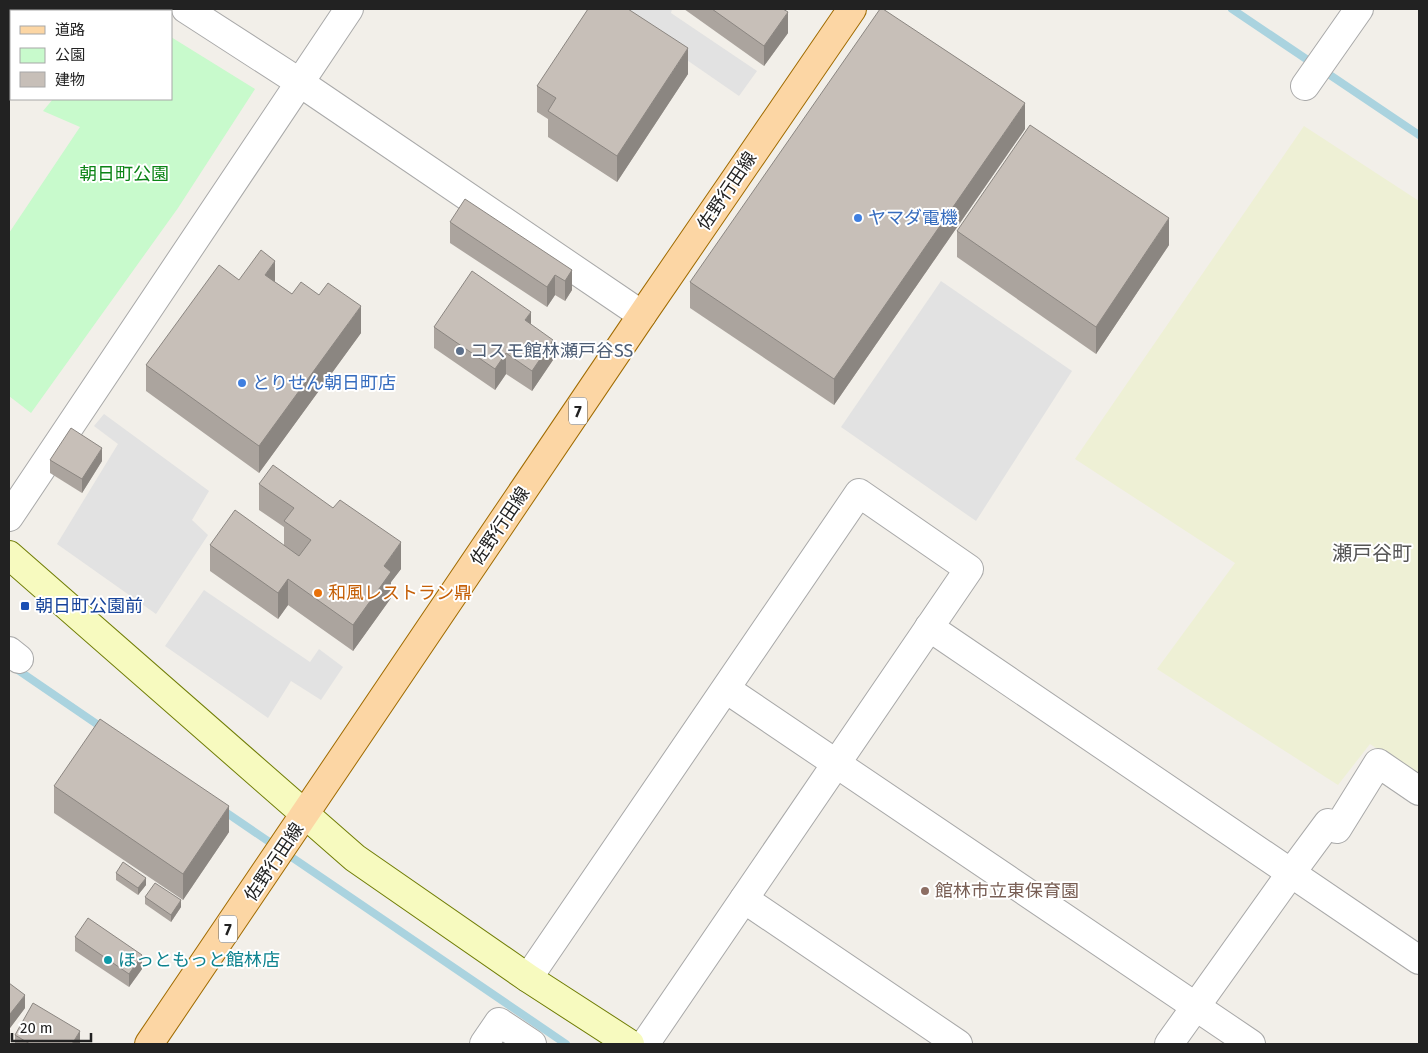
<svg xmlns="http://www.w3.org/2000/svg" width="1428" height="1053" viewBox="0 0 1428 1053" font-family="'Fira Sans','Noto Sans JP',sans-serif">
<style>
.farmland{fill:#eef0d5}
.park{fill:#c8facc}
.parking{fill:#e2e2e2}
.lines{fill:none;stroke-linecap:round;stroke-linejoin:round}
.stream{stroke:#aad3df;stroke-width:8}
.street-casing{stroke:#a9a9a9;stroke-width:30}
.secondary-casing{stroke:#707d05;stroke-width:30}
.primary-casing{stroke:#a06b00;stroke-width:30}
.street{stroke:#fff;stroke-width:28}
.secondary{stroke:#f7fabf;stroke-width:28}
.primary{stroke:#fcd6a4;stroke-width:28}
.wall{fill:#aba49e}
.shaded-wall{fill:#8b8681}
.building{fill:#c7bfb8;stroke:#8b8681}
.shop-dot{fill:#3f7fe0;stroke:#fff;stroke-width:2}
.service-dot{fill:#5c6f8a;stroke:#fff;stroke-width:2}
.food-dot{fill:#e8710a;stroke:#fff;stroke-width:2}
.transit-dot{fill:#1a4fb4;stroke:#fff;stroke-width:2}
.education-dot{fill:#8d6e63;stroke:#fff;stroke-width:2}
.culture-dot{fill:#0f9aa8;stroke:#fff;stroke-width:2}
.labels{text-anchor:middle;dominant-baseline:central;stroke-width:4;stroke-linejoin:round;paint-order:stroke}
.shield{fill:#fff;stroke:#646464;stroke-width:1}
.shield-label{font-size:16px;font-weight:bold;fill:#222}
.park-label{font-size:18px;fill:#0c8416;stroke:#fff}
.street-label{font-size:18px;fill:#222;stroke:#fff}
.shop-label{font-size:18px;fill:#366cbe;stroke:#fff;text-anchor:start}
.service-label{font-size:18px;fill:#4e5e75;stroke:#fff;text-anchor:start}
.food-label{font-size:18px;fill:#c56008;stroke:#fff;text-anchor:start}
.transit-label{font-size:18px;fill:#164399;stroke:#fff;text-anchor:start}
.education-label{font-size:18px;fill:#785e54;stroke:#fff;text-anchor:start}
.culture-label{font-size:18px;fill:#0d838f;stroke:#fff;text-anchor:start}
.quarter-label{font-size:20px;fill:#555;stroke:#fff}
</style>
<rect width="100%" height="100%" fill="#f2efe9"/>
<polygon class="farmland" points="1304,126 1419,201 1419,777 1370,744 1338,785 1157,669 1235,563 1075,459"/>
<polygon class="park" points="171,37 255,89 178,208 31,413 9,396 9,233 80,127 43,111 53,99 171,99"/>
<g class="parking">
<polygon points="613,9 672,9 671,13 757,71 739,96"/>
<polygon points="941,281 1072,371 976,521 841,427"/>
<polygon points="104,414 209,491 192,520 208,535 156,614 57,544 118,444 94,426"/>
<polygon points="204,590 310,662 319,649 343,667 321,700 291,681 268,718 165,646"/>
</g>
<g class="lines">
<g class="stream">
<polyline points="1232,9 1419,135"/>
<polyline points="12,666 104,729"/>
<polyline points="221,809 566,1044"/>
</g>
<g class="street-casing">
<g id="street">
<polyline points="186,9 299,82 642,315"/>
<polyline points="9,63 11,65"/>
<polyline points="1305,86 1359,9"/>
<polyline points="9,517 349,9"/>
<polyline points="929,627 1419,960"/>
<polyline points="9,651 19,659"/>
<polyline points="726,689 1251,1044"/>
<polyline points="744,899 958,1044"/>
<polyline points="528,978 859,493 969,569 645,1044"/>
<polyline points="484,1044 499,1022 532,1044"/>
<polyline points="1169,1044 1291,873 1328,823 1337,829 1378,763 1419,791"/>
</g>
</g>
<g class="secondary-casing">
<polyline id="secondary" points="9,555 355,858 528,978 630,1044"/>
</g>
<g class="primary-casing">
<polyline id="primary" points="149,1044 642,315 852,9"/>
</g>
<use href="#street" class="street"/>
<use href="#secondary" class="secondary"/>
<use href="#primary" class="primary"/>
</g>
<g class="wall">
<polygon points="684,9 783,9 788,33 764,66"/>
<polygon points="688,74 617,182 548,137 548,119 537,112 537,86"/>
<polygon points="1025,129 834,405 690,308 690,282"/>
<polygon points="450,222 572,270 572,290 565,301 555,295 547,307 450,243"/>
<polygon points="957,231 1169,245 1096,354 957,257"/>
<polygon points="239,280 275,282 292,294 361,333 259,473 146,391 146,365"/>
<polygon points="531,325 553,360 532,391 506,374 495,390 434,348 434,327"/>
<polygon points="50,460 102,461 82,493 50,473"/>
<polygon points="259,484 401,569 391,582 391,598 353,651 288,605 278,619 210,571 210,545 284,545 284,527 259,510"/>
<polygon points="54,786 229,832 183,900 54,813"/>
<polygon points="116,873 146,885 138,895 116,880"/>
<polygon points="145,897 181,907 171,922 145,904"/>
<polygon points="75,937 142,969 129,987 75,951"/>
<polygon points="9,983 25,1008 10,1028 9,1027"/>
<polygon points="15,1035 80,1044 15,1044"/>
</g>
<g class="shaded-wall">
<polygon points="788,12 788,33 764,66 764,46"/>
<polygon points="688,48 688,74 617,182 617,156"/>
<polygon points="1025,103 1025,129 834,405 834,379"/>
<polygon points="1169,218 1169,245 1096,354 1096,327"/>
<polygon points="275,261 275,287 265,275"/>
<polygon points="572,270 572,290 565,301 565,281"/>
<polygon points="555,275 555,295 547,307 547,287"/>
<polygon points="361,306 361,333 259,473 259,446"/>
<polygon points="531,312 531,332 525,320"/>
<polygon points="553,340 553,360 532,391 532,371"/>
<polygon points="506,353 506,374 495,390 495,369"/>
<polygon points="102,448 102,461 82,493 82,479"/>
<polygon points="401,542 401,569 391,582 391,598 353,651 353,625 384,566"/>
<polygon points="288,579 288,605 278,619 278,593"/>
<polygon points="229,806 229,832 183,900 183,874"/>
<polygon points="146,878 146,885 138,895 138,888"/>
<polygon points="181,900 181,907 171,922 171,915"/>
<polygon points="142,955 142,969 129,987 129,974"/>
<polygon points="25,995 25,1008 10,1028 10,1014"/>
<polygon points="80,1031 80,1044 72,1044"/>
</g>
<g class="building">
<polygon points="588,9 628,9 688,48 617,156 548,111 556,98 537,86"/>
<polygon points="712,9 783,9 788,12 764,46"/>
<polygon points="880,9 883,9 1025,103 834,379 690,282"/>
<polygon points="1030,125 1169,218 1096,327 957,231"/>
<polygon points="465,199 572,270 565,281 555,275 547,287 450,222"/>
<polygon points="261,250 275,261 265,275 292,294 301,282 319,295 328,283 361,306 259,446 146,365 219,265 239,280"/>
<polygon points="472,271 531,312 525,320 553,340 532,371 506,353 495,369 434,327"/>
<polygon points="71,428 102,448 82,479 50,460"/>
<polygon points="273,465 333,508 340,500 401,542 384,566 391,572 353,625 288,579 278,593 210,545 235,510 299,556 311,540 284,521 294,508 259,484"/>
<polygon points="100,719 229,806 183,874 54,786"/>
<polygon points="123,862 146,878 138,888 116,873"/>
<polygon points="155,883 181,900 171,915 145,897"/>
<polygon points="88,918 142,955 129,974 75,937"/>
<polygon points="9,983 25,995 10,1014 9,1013"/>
<polygon points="33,1003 80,1031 72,1044 30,1044 15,1035"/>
</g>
<g class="shop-dot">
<circle cx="858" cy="218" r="5"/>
<circle cx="242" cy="383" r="5"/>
</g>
<circle class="service-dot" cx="460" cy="351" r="5"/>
<circle class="food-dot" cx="318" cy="593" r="5"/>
<rect class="transit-dot" x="20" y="601" width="10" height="10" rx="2.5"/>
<circle class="education-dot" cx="925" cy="891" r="5"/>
<circle class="culture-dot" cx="108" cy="960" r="5"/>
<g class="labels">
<g class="shield">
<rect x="569" y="397.5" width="18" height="27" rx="4"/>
<rect x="219" y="915.5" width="18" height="27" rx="4"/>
</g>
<g class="shield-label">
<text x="578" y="411">7</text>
<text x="228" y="929">7</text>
</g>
<g class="park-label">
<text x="124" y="174">朝日町公園</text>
</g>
<g class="street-label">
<text transform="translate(727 191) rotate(-56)">佐野行田線</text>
<text transform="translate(500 526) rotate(-56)">佐野行田線</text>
<text transform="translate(274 862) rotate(-56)">佐野行田線</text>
</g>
<g class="shop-label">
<text x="868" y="218">ヤマダ電機</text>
<text x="252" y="383">とりせん朝日町店</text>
</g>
<g class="service-label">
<text x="470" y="351">コスモ館林瀬戸谷SS</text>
</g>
<g class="food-label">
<text x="328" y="593">和風レストラン鼎</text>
</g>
<g class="transit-label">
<text x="35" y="606">朝日町公園前</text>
</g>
<g class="education-label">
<text x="935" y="891">館林市立東保育園</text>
</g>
<g class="culture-label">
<text x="118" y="960">ほっともっと館林店</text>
</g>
<g class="quarter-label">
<text x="1372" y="553">瀬戸谷町</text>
</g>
</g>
<rect width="1428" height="1053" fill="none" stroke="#222222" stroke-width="20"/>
<rect x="10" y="10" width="162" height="90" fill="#ffffff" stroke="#a7a7a7"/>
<rect x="20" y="26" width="25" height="8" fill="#fcd6a4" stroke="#a7a7a7"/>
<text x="55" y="35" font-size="15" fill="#222222">道路</text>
<rect x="20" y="48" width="25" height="15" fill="#c8facc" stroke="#a7a7a7"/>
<text x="55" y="60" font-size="15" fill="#222222">公園</text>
<rect x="20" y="72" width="25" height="15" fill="#c7bfb8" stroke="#a7a7a7"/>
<text x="55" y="85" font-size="15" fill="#222222">建物</text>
<path d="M12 1033v8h79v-8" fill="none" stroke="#222222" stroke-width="2.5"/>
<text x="20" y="1033" font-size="15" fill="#222222" stroke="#ffffff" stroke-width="4" paint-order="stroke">20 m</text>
</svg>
